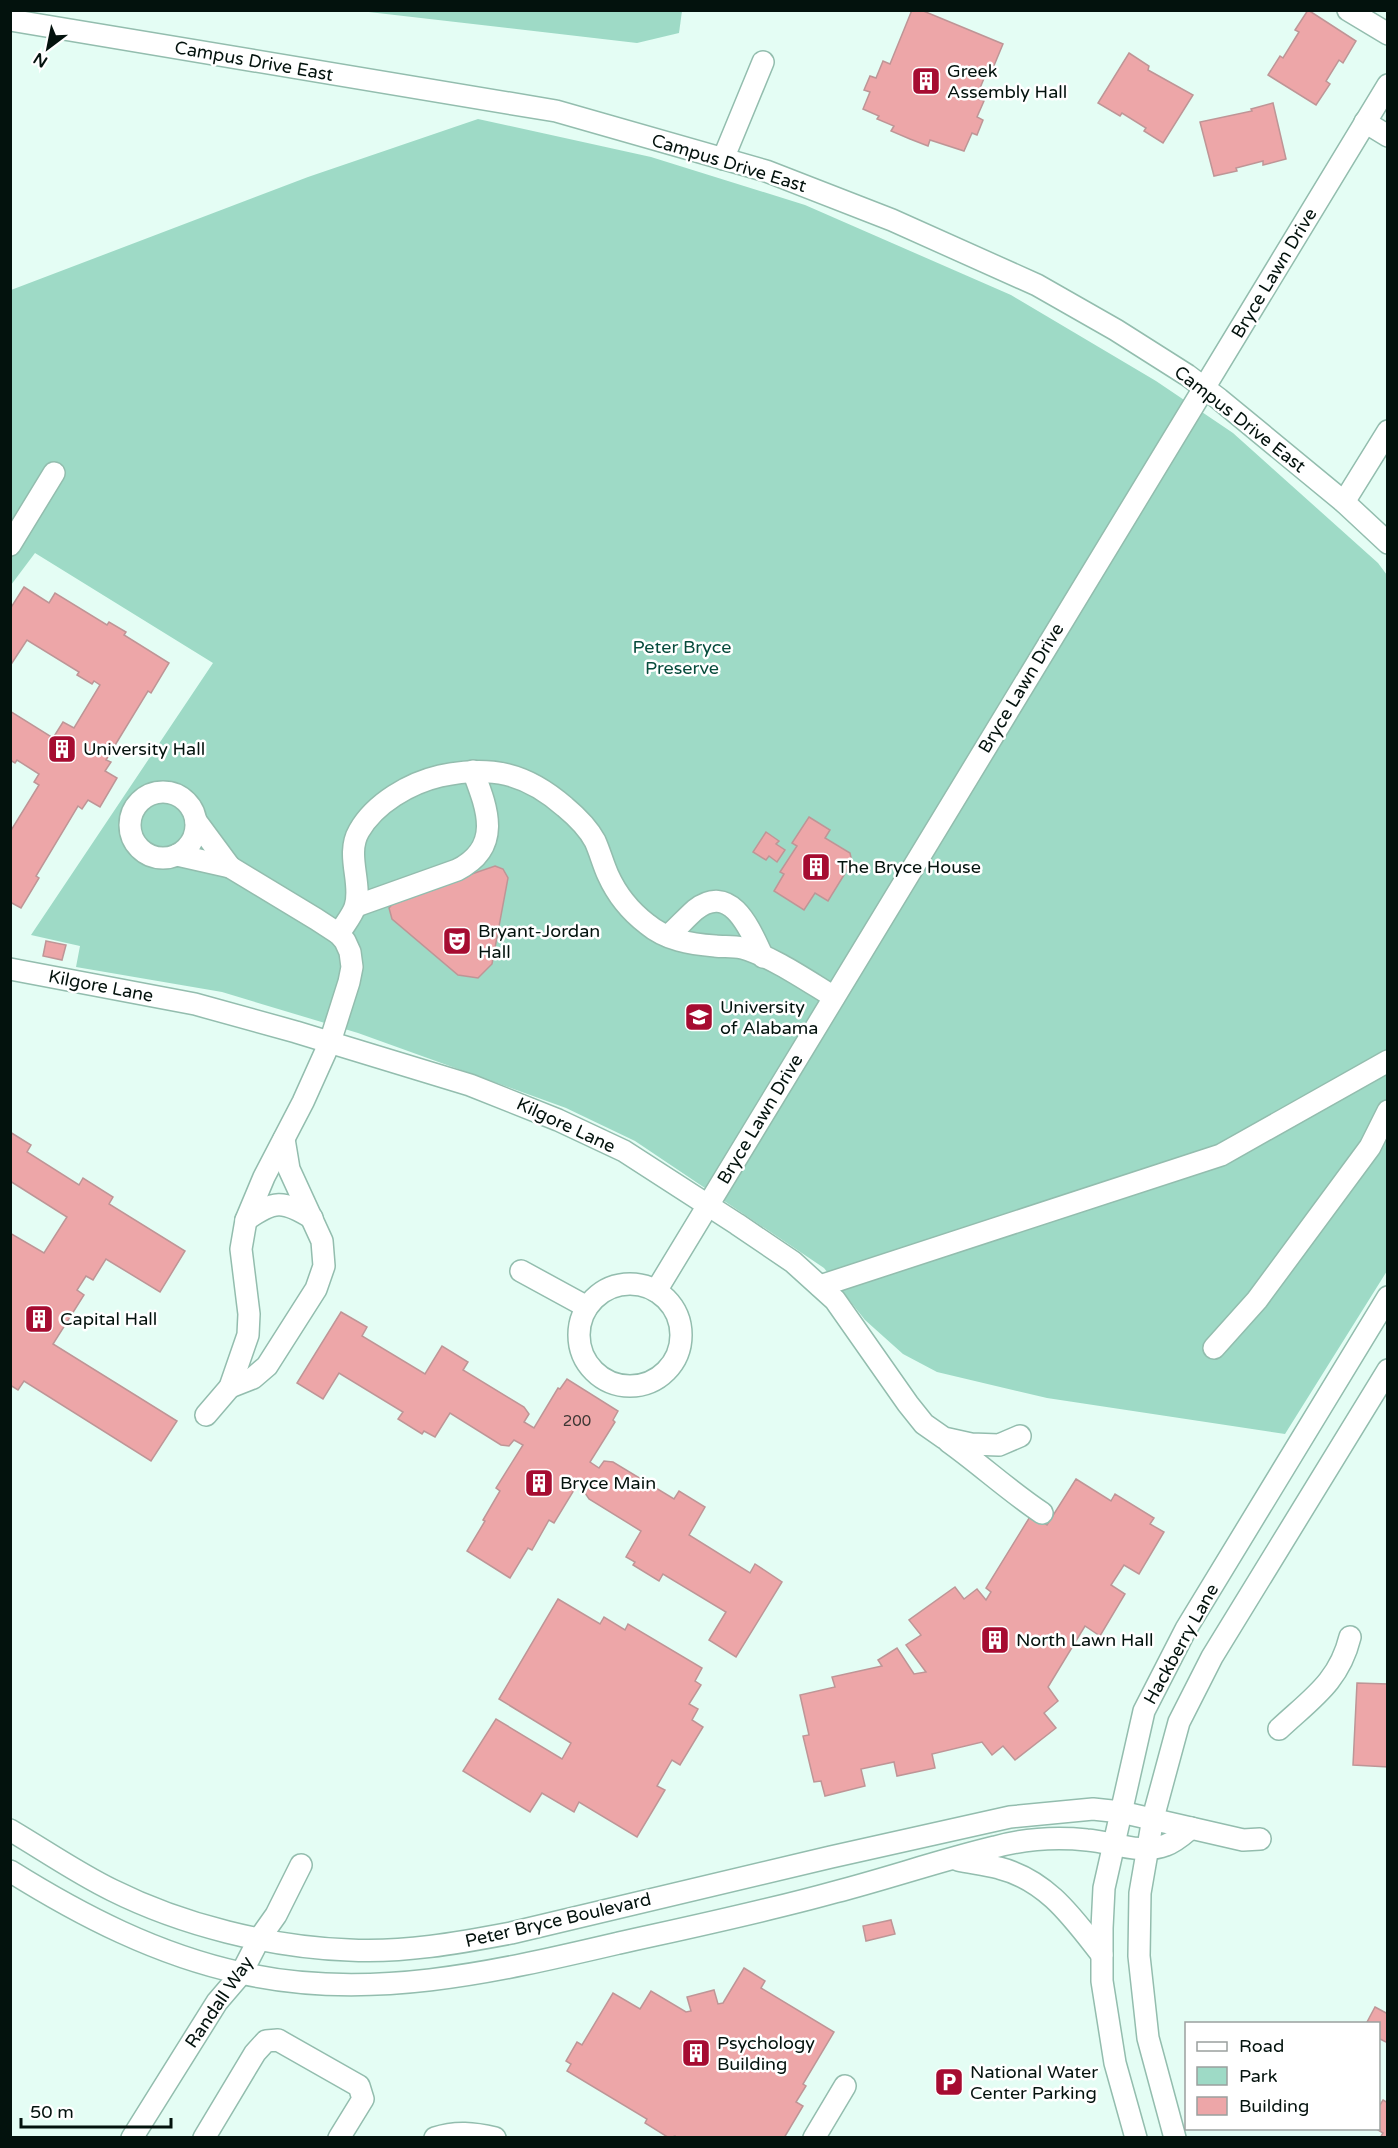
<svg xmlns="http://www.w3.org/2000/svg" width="1398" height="2148" viewBox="0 0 1398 2148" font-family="'Varela Round',sans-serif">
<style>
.green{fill:#9edac6}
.building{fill:#eda6a8;stroke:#be9596;stroke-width:1.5}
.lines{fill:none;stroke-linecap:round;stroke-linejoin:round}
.minor-casing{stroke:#93bdae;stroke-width:24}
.minor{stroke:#fff;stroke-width:21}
.labels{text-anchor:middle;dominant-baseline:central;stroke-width:5;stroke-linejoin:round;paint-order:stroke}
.number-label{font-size:15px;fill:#3e3734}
.street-label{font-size:18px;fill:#03120d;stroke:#fff}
.poi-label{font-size:18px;fill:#03120d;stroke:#fff;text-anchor:start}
.park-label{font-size:18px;fill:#064b3b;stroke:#fff}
</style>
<rect width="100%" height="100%" fill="#e4fdf4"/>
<g class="green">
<polygon points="360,11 682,10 682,11 679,33 637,43"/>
<polygon points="478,119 651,157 805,205 1011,295 1156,381 1233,433 1378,563 1387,575 1387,1271 1285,1434 1047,1398 937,1372 903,1354 865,1320 824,1268 635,1141 566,1108 358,1033 222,992 76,967 80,946 31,935 213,663 35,553 11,585 11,290 308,177"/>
</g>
<g class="building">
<polygon points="912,10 921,10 1003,44 993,68 989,66 976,98 984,101 977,117 983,120 977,135 972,133 964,151 930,140 928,146 910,139 891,131 894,126 877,119 879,116 863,109 870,92 864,90 870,76 876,78 883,61 890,64"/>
<polygon points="1308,10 1356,41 1343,63 1339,60 1326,81 1330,84 1316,105 1268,75 1280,56 1283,58 1299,32 1295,30"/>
<polygon points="1129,53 1149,66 1148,70 1193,95 1163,143 1144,131 1146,128 1122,113 1120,116 1098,103"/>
<polygon points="1273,103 1286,159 1263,165 1263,161 1236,168 1237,171 1214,176 1200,122 1252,111 1251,109"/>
<polygon points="24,587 49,603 55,593 107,625 109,622 126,632 124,635 169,663 151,693 148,691 106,760 111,762 105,771 117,778 100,807 88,800 82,809 78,806 36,876 39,878 21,908 10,902 10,832 39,785 34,782 39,774 17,760 15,763 10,760 10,711 53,738 63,722 74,728 100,685 94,681 92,684 77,675 79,672 27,640 10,666 10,609"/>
<polygon points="809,817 830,830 825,838 850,853 852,862 828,901 815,893 804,910 774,891 784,874 780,872 797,846 792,843"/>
<polygon points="766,832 779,841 776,844 785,850 777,862 769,856 766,860 753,852"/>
<polygon points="495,866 503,869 508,878 492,964 478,978 458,975 392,919 389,908 396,900"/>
<polygon points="46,941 66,945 62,960 43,956"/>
<polygon points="10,1132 31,1145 27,1152 79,1185 83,1178 113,1197 109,1204 185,1251 160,1292 106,1259 93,1280 86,1276 77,1290 84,1295 53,1344 177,1421 151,1461 24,1381 18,1390 10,1385 10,1233 44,1253 67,1217 10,1181"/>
<polygon points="341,1312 367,1327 362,1336 425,1374 442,1346 468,1362 463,1370 524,1407 529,1414 524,1422 534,1428 558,1388 560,1389 567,1379 618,1411 613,1420 615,1422 590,1462 599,1468 604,1461 613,1462 674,1499 679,1491 705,1507 689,1535 750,1573 755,1564 782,1582 736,1657 709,1640 726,1612 663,1574 659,1581 633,1565 635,1562 626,1557 641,1531 589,1499 585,1493 589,1486 580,1480 554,1523 549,1520 532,1550 528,1548 510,1578 467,1551 485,1521 483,1520 500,1491 496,1488 523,1445 514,1440 509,1446 501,1445 450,1413 435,1437 424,1431 422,1434 398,1419 403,1412 339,1373 323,1399 297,1383"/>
<polygon points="1076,1479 1111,1501 1115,1494 1154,1518 1150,1524 1164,1532 1139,1574 1124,1565 1111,1585 1125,1594 1100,1636 1085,1626 1048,1687 1058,1701 1044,1713 1056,1728 1015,1760 1003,1746 992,1755 982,1742 932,1754 935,1768 897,1776 894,1762 861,1769 865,1786 825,1796 821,1781 814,1782 803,1736 809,1735 800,1695 835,1687 832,1677 882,1666 878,1660 897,1648 914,1674 926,1672 906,1645 921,1635 909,1620 955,1587 964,1599 977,1589 986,1600 991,1592 986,1588 1031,1515 1047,1525"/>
<polygon points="558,1599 600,1624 604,1617 625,1630 628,1624 702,1668 695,1681 701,1685 689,1704 698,1709 692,1720 703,1727 680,1765 672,1760 657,1786 665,1790 637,1837 579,1802 574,1812 542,1793 530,1812 463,1771 496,1719 562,1759 571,1743 499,1699"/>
<polygon points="1357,1683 1388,1684 1388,1767 1353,1765"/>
<polygon points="891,1920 895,1934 866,1941 863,1926"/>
<polygon points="744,1968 765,1981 761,1988 834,2032 803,2084 806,2086 796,2102 803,2106 784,2138 678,2138 675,2136 669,2138 645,2123 647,2119 567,2071 571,2064 566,2061 577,2042 582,2045 613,1993 640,2009 651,1991 686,2012 691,2011 687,1997 714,1990 718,2004 723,2003"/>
<polygon points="1375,2007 1388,2014 1388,2043 1378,2038 1378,2024 1366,2024"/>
<polygon points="1383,2100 1388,2103 1388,2138 1380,2138 1383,2133 1375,2128 1378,2128 1378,2108"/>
</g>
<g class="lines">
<g class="minor-casing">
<g id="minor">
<polyline points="1348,10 1388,34"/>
<polyline points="10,20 556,111 766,171 892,220 1037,285 1116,330 1187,375 1219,399 1344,502 1388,543"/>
<polyline points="1365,122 1388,136"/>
<polyline points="723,159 763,62"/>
<polyline points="1344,502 1388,431"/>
<polyline points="10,545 54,473"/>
<circle cx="163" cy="825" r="33"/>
<polyline points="196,821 230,867"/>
<polyline points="177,855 230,867 316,919 339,934 345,941 350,952 352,967 349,982 330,1042 303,1102 264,1177 246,1220 241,1249 249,1314 248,1335 230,1387 206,1415"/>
<path d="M356 906 457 870C503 847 487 808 473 771"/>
<path d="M339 934C344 925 352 916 355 907 363 884 345 855 359 831 375 803 410 783 440 776 491 765 526 773 565 807 577 817 588 828 595 841 600 852 603 864 608 875 617 895 630 911 647 924 666 940 690 944 715 946 723 947 733 946 742 948 773 957 806 980 834 997"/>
<path d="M668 936C677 928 686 918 695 910 732 881 751 932 763 957"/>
<polyline points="10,969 195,1004 296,1032 470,1085 558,1120 624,1151 737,1224 793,1262 835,1300 908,1404 924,1424 944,1438 971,1444 999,1445 1020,1436"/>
<path d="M246 1220C274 1200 283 1200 312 1218"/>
<polyline points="521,1271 587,1307"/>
<circle cx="630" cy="1335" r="51"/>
<polyline points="820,1286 1221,1155 1388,1061"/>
<polyline points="656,1291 1388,85"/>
<polyline points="1214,1348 1257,1300 1370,1147 1388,1111"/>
<polyline points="230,1387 253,1378 267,1366 316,1289 324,1266 322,1241 289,1169 284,1139"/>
<path d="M949 1442C981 1465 1009 1491 1042 1513"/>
<path d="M1279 1729C1311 1699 1339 1682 1350 1637"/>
<path d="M10 1830C44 1850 77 1873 112 1890 182 1925 270 1947 349 1950 403 1953 458 1943 511 1933L831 1857 1010 1817 1093 1809 1121 1812 1243 1840 1260 1839"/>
<path d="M958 1860C971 1863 985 1864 999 1868 1047 1880 1073 1918 1102 1955"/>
<path d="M10 1871C82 1916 158 1955 241 1973 368 2002 495 1972 619 1943 691 1927 763 1912 835 1892 889 1878 941 1860 995 1847 1024 1839 1057 1837 1087 1840 1113 1842 1140 1855 1166 1845 1175 1842 1184 1834 1191 1828"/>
<polyline points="132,2138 217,2002 241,1974 259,1939 276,1915 301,1865"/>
<polyline points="204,2138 255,2053 266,2041 278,2040 359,2086 363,2099 339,2138"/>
<path d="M435 2138C456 2131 474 2133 495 2138"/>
<polyline points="814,2138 845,2086"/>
<polyline points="1136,2138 1115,2063 1102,1981 1102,1928 1104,1888 1144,1711 1186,1629 1388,1297"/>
<polyline points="1175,2138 1148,2038 1139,1956 1140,1893 1153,1818 1179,1722 1212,1657 1388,1370"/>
</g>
</g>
<use href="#minor" class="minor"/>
</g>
<defs>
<g id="building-square" transform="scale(1.5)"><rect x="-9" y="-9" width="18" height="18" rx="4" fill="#a60c31" stroke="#fff"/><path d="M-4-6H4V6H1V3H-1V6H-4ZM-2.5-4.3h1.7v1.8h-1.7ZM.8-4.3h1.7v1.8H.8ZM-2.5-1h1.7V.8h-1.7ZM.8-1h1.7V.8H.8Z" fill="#fff"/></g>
<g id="theatre-square" transform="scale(1.5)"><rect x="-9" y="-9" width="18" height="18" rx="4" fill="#a60c31" stroke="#fff"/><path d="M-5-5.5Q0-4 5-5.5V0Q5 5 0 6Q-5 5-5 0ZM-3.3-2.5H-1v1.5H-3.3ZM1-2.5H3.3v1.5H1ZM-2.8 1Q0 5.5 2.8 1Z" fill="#fff"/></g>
<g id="university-square" transform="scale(1.5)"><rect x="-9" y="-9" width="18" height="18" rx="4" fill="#a60c31" stroke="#fff"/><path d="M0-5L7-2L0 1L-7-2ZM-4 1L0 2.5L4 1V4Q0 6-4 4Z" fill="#fff"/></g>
<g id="parking-square" transform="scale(1.5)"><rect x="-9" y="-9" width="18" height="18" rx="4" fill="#a60c31" stroke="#fff"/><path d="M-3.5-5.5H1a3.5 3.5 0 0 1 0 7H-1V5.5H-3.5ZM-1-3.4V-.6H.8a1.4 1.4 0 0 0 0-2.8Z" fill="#fff"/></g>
</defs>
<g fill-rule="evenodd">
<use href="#building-square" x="926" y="81"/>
<use href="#building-square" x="62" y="749"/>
<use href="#building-square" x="816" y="867"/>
<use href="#theatre-square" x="457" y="941"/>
<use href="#university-square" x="699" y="1017"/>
<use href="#building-square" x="39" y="1319"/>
<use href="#building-square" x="539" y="1483"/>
<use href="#building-square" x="995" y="1640"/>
<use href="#building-square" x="696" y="2053"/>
<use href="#parking-square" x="949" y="2082"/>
</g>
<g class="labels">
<g class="number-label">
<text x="577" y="1421">200</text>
</g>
<g class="street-label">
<text transform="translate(254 61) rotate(10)">Campus Drive East</text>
<text transform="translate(729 163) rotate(17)">Campus Drive East</text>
<text transform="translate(1274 273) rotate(-59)">Bryce Lawn Drive</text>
<text transform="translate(1240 419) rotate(38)">Campus Drive East</text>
<text transform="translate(1021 688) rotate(-59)">Bryce Lawn Drive</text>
<text transform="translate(101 986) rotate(11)">Kilgore Lane</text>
<text transform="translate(760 1119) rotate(-59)">Bryce Lawn Drive</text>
<text transform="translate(566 1125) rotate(25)">Kilgore Lane</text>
<text transform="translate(1181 1644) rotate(-61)">Hackberry Lane</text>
<text transform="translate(558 1920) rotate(-13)">Peter Bryce Boulevard</text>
<text transform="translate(219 2002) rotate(-56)">Randall Way</text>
</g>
<g class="poi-label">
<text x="947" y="71">Greek<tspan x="947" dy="21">Assembly Hall</tspan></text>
<text x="83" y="749">University Hall</text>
<text x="837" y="867">The Bryce House</text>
<text x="478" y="931">Bryant-Jordan<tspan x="478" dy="21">Hall</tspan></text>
<text x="720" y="1007">University<tspan x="720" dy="21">of Alabama</tspan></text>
<text x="60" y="1319">Capital Hall</text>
<text x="560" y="1483">Bryce Main</text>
<text x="1016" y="1640">North Lawn Hall</text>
<text x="717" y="2043">Psychology<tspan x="717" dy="21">Building</tspan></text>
<text x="970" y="2072">National Water<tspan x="970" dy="21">Center Parking</tspan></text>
</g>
<g class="park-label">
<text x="682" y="647">Peter Bryce<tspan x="682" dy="21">Preserve</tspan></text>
</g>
</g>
<rect width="1398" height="2148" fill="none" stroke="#03120d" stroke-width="24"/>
<rect x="1185" y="2022" width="195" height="108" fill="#ffffff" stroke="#9aa09e" stroke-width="1.5"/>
<rect x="1197" y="2042" width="30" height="9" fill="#ffffff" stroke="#9aa09e" stroke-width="1.5"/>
<text x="1239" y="2052" font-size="18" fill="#03120d">Road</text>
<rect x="1197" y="2067" width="30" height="18" fill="#9edac6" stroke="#9aa09e" stroke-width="1.5"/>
<text x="1239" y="2082" font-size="18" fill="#03120d">Park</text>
<rect x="1197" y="2097" width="30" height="18" fill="#eda6a8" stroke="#9aa09e" stroke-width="1.5"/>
<text x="1239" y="2112" font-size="18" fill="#03120d">Building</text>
<g transform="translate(48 48) rotate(212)" stroke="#ffffff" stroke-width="4.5" paint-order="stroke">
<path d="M0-4.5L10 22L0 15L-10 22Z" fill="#03120d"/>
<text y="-9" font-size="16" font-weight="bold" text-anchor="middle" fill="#03120d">N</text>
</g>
<path d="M21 2118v9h150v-9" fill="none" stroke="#03120d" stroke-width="3"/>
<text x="30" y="2118" font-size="18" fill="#03120d" stroke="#ffffff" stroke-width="4.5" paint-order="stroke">50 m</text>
</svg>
